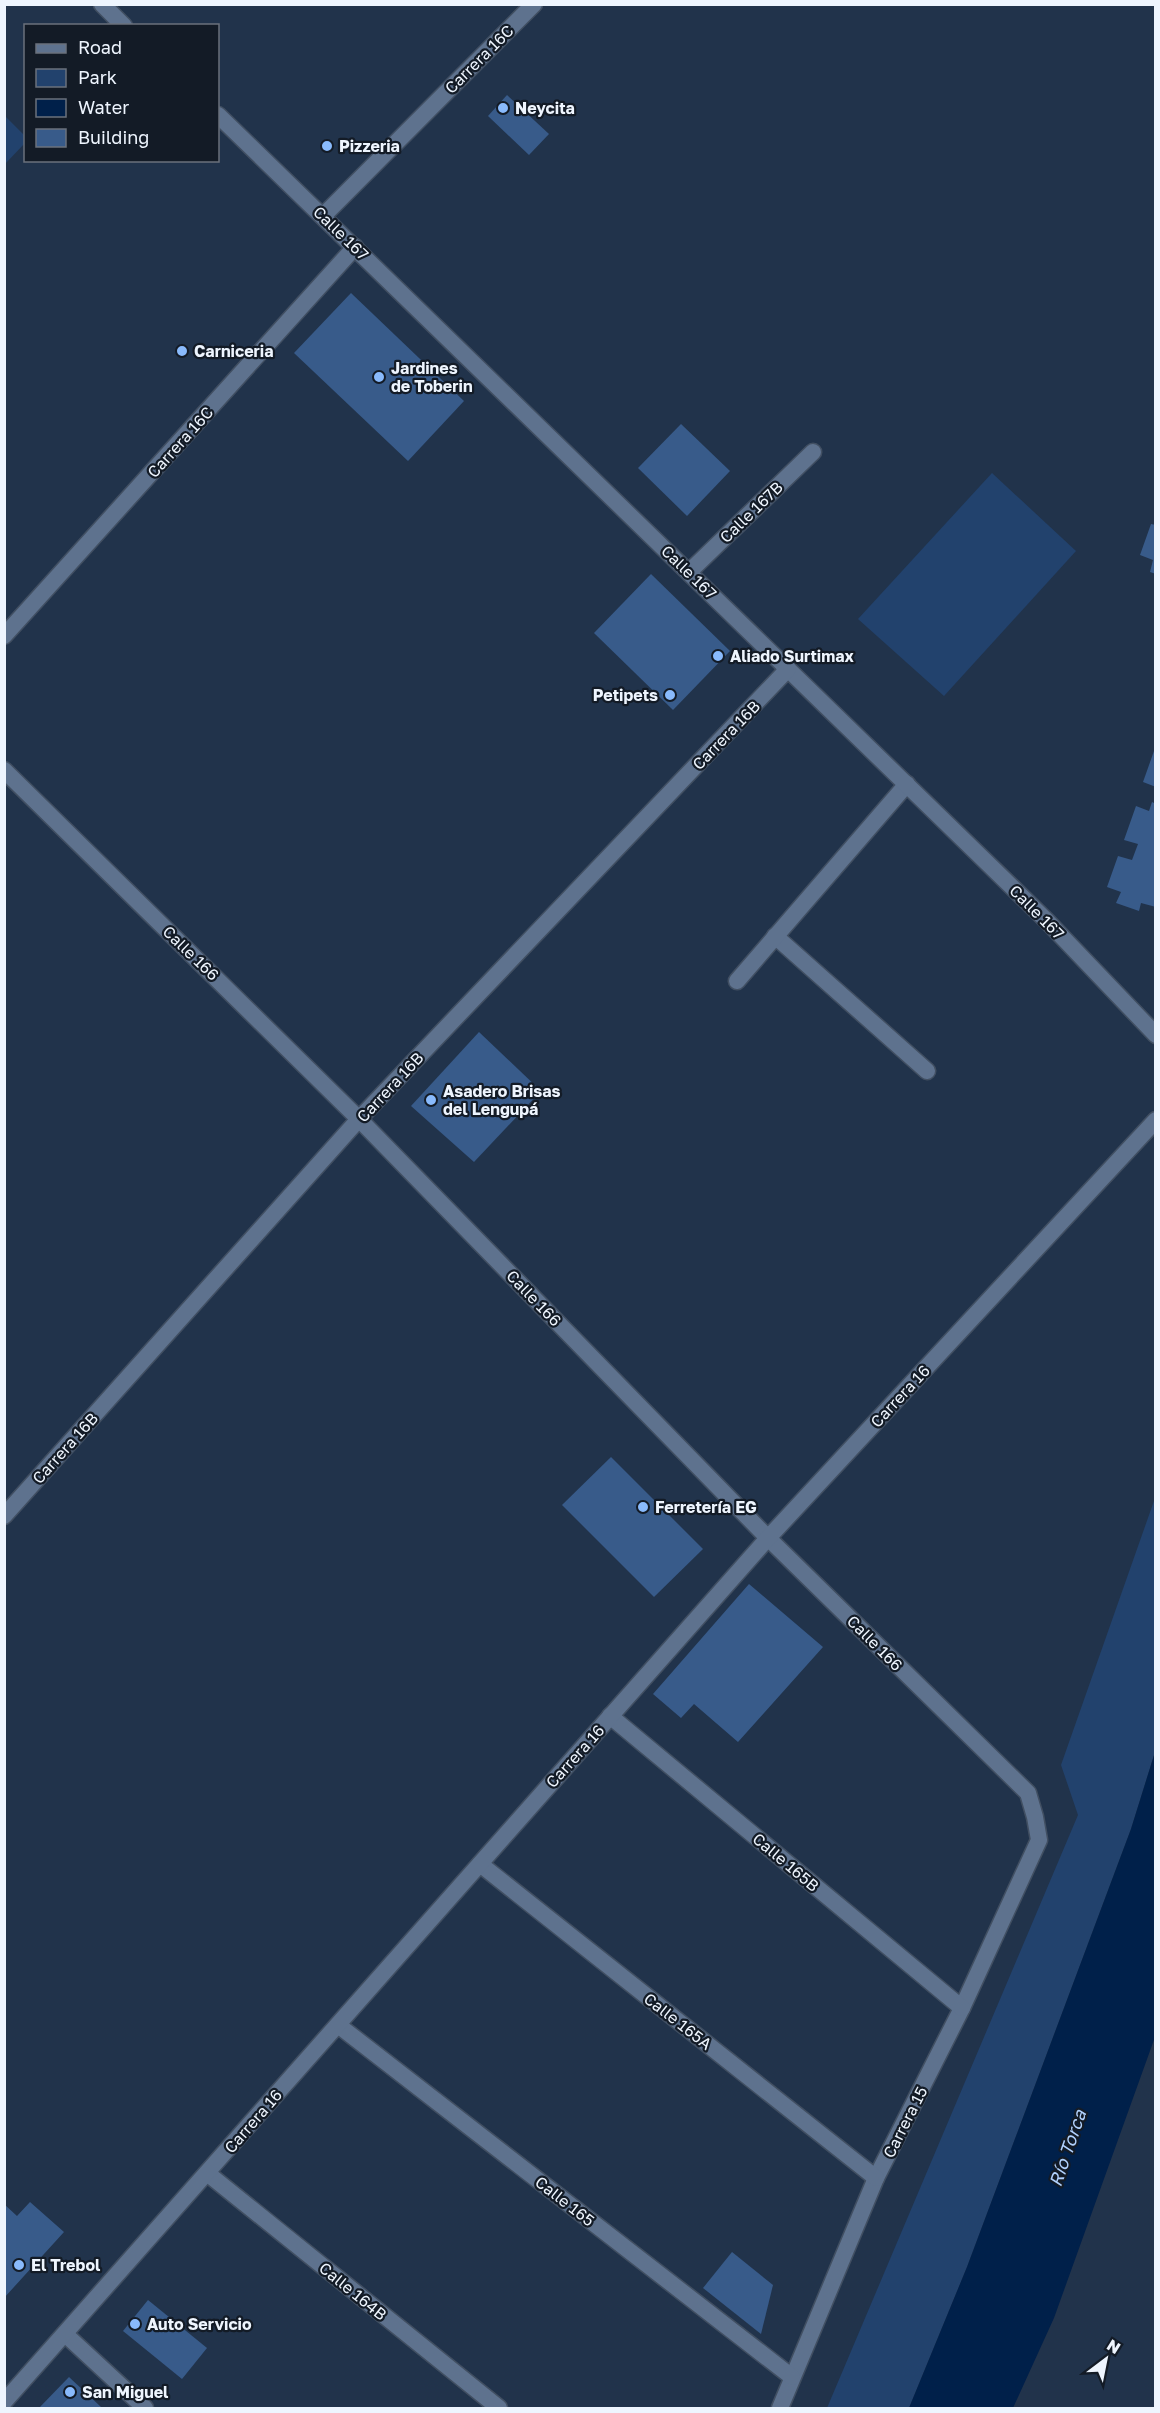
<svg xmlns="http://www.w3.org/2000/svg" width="1160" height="2413" viewBox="0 0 1160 2413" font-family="'Golos Text',sans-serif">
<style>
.green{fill:#22426d}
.water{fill:#00204a}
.building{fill:#385b8a}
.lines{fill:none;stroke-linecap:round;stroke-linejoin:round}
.service-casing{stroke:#414f62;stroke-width:19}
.minor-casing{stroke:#414f62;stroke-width:19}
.service{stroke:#5e728e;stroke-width:16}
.minor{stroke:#5e728e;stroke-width:16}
.poi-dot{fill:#89bafc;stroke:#131b26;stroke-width:2}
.labels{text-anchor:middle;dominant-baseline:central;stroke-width:4.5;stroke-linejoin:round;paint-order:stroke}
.street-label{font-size:16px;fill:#eef5fe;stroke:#131b26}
.poi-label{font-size:16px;font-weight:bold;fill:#eef5fe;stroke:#131b26;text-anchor:start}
.water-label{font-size:18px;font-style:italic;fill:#b1d1fd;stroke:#131b26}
</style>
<rect width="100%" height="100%" fill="#21334b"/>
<g class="green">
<polygon points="5,116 26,137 25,143 5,164"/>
<polygon points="992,473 1076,551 944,696 858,619"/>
<polygon points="1155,1498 1155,1752 1131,1829 967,2267 909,2408 827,2408 1078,1815 1061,1765"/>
</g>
<polygon class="water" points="1155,1752 1155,2037 1054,2318 1013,2408 909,2408 967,2267 1131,1829"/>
<g class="building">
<polygon points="507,95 549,134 529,155 488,116"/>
<polygon points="351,293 464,401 408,461 294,353"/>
<polygon points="681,424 730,471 687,516 638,468"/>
<polygon points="1151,524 1156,525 1156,574 1150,572 1153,560 1140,555"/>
<polygon points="651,574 730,651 673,710 594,633"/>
<polygon points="1154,751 1156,751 1156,787 1143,782"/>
<polygon points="1152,802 1156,804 1156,907 1141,903 1139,911 1116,903 1121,892 1107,887 1118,856 1132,860 1138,844 1124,840 1136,806 1149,811"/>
<polygon points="479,1032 541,1091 474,1162 411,1106"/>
<polygon points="611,1457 703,1549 654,1597 562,1505"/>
<polygon points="749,1584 823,1647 738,1742 694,1704 681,1718 653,1694"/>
<polygon points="30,2202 64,2232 4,2298 4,2204 17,2216"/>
<polygon points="732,2252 773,2285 761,2334 703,2288"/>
<polygon points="148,2300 207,2348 182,2379 123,2331"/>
<polygon points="69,2377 101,2407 100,2408 39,2408"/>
</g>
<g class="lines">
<g class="service-casing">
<g id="service">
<polyline points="689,572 813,452"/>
<polyline points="775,936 927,1071"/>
<polyline points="737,981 907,784"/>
</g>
</g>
<g class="minor-casing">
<g id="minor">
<polyline points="102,4 124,26"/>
<polyline points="218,115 1047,921 1156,1035"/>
<polyline points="323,216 534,4"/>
<polyline points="4,636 355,247"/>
<polyline points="4,770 359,1119 768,1538 1028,1793 1035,1817 1039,1840 962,2008 876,2178 780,2408"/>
<polyline points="4,1516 359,1119 788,669"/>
<polyline points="610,1716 962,2008"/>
<polyline points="480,1864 876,2178"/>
<polyline points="338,2025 792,2377"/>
<polyline points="207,2173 499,2408"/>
<polyline points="65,2334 145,2408"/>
<polyline points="4,2402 768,1538 1156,1120"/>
</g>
</g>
<use href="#service" class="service"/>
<use href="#minor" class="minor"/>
</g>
<g class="poi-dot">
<circle cx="503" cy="108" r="6"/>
<circle cx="327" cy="146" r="6"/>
<circle cx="182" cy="351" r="6"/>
<circle cx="379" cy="377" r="6"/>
<circle cx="718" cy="656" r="6"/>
<circle cx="670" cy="695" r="6"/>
<circle cx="431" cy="1100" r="6"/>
<circle cx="643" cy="1507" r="6"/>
<circle cx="19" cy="2265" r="6"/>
<circle cx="135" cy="2324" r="6"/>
<circle cx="70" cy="2392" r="6"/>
</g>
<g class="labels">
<g class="street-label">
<text transform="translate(479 59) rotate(-45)">Carrera 16C</text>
<text transform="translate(341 233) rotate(44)">Calle 167</text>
<text transform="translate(180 442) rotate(-48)">Carrera 16C</text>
<text transform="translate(751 512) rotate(-44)">Calle 167B</text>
<text transform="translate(689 572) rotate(44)">Calle 167</text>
<text transform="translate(726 735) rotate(-46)">Carrera 16B</text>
<text transform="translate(1037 912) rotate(45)">Calle 167</text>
<text transform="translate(191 953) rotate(44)">Calle 166</text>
<text transform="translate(390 1087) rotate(-47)">Carrera 16B</text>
<text transform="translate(534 1298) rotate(46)">Calle 166</text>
<text transform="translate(900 1396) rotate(-47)">Carrera 16</text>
<text transform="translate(65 1448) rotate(-48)">Carrera 16B</text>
<text transform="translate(875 1643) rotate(45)">Calle 166</text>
<text transform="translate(575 1756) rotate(-48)">Carrera 16</text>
<text transform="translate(786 1862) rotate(40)">Calle 165B</text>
<text transform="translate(678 2021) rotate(38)">Calle 165A</text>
<text transform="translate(253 2121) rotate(-49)">Carrera 16</text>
<text transform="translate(905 2122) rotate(-63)">Carrera 15</text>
<text transform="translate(565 2201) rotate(38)">Calle 165</text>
<text transform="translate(353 2291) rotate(39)">Calle 164B</text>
</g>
<g class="poi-label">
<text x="515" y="108">Neycita</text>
<text x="339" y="146">Pizzeria</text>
<text x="194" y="351">Carniceria</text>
<text x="391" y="368">Jardines<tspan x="391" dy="18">de Toberin</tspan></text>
<text x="730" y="656">Aliado Surtimax</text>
<text x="658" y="695" text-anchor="end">Petipets</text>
<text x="443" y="1091">Asadero Brisas<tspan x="443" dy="18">del Lengupá</tspan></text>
<text x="655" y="1507">Ferretería EG</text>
<text x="31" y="2265">El Trebol</text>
<text x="147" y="2324">Auto Servicio</text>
<text x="82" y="2392">San Miguel</text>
</g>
<g class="water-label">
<text transform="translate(1067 2148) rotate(-71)">Río Torca</text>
</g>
</g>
<rect width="1160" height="2413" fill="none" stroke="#eef5fe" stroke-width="12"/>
<rect x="24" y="24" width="195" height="138" fill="#131b26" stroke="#6b727c" stroke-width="1.5"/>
<rect x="36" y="44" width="30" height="9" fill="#5e728e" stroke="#6b727c" stroke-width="1.5"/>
<text x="78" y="54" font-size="18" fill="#eef5fe">Road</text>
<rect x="36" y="69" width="30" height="18" fill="#22426d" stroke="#6b727c" stroke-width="1.5"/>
<text x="78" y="84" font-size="18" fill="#eef5fe">Park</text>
<rect x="36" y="99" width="30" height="18" fill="#00204a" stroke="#6b727c" stroke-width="1.5"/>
<text x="78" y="114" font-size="18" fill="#eef5fe">Water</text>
<rect x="36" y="129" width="30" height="18" fill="#385b8a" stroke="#6b727c" stroke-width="1.5"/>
<text x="78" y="144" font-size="18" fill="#eef5fe">Building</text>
<g transform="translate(1106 2359) rotate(32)" stroke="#131b26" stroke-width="4.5" paint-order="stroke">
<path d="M0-4.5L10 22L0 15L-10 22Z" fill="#eef5fe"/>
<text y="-9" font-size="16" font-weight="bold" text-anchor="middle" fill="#eef5fe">N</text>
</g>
</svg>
